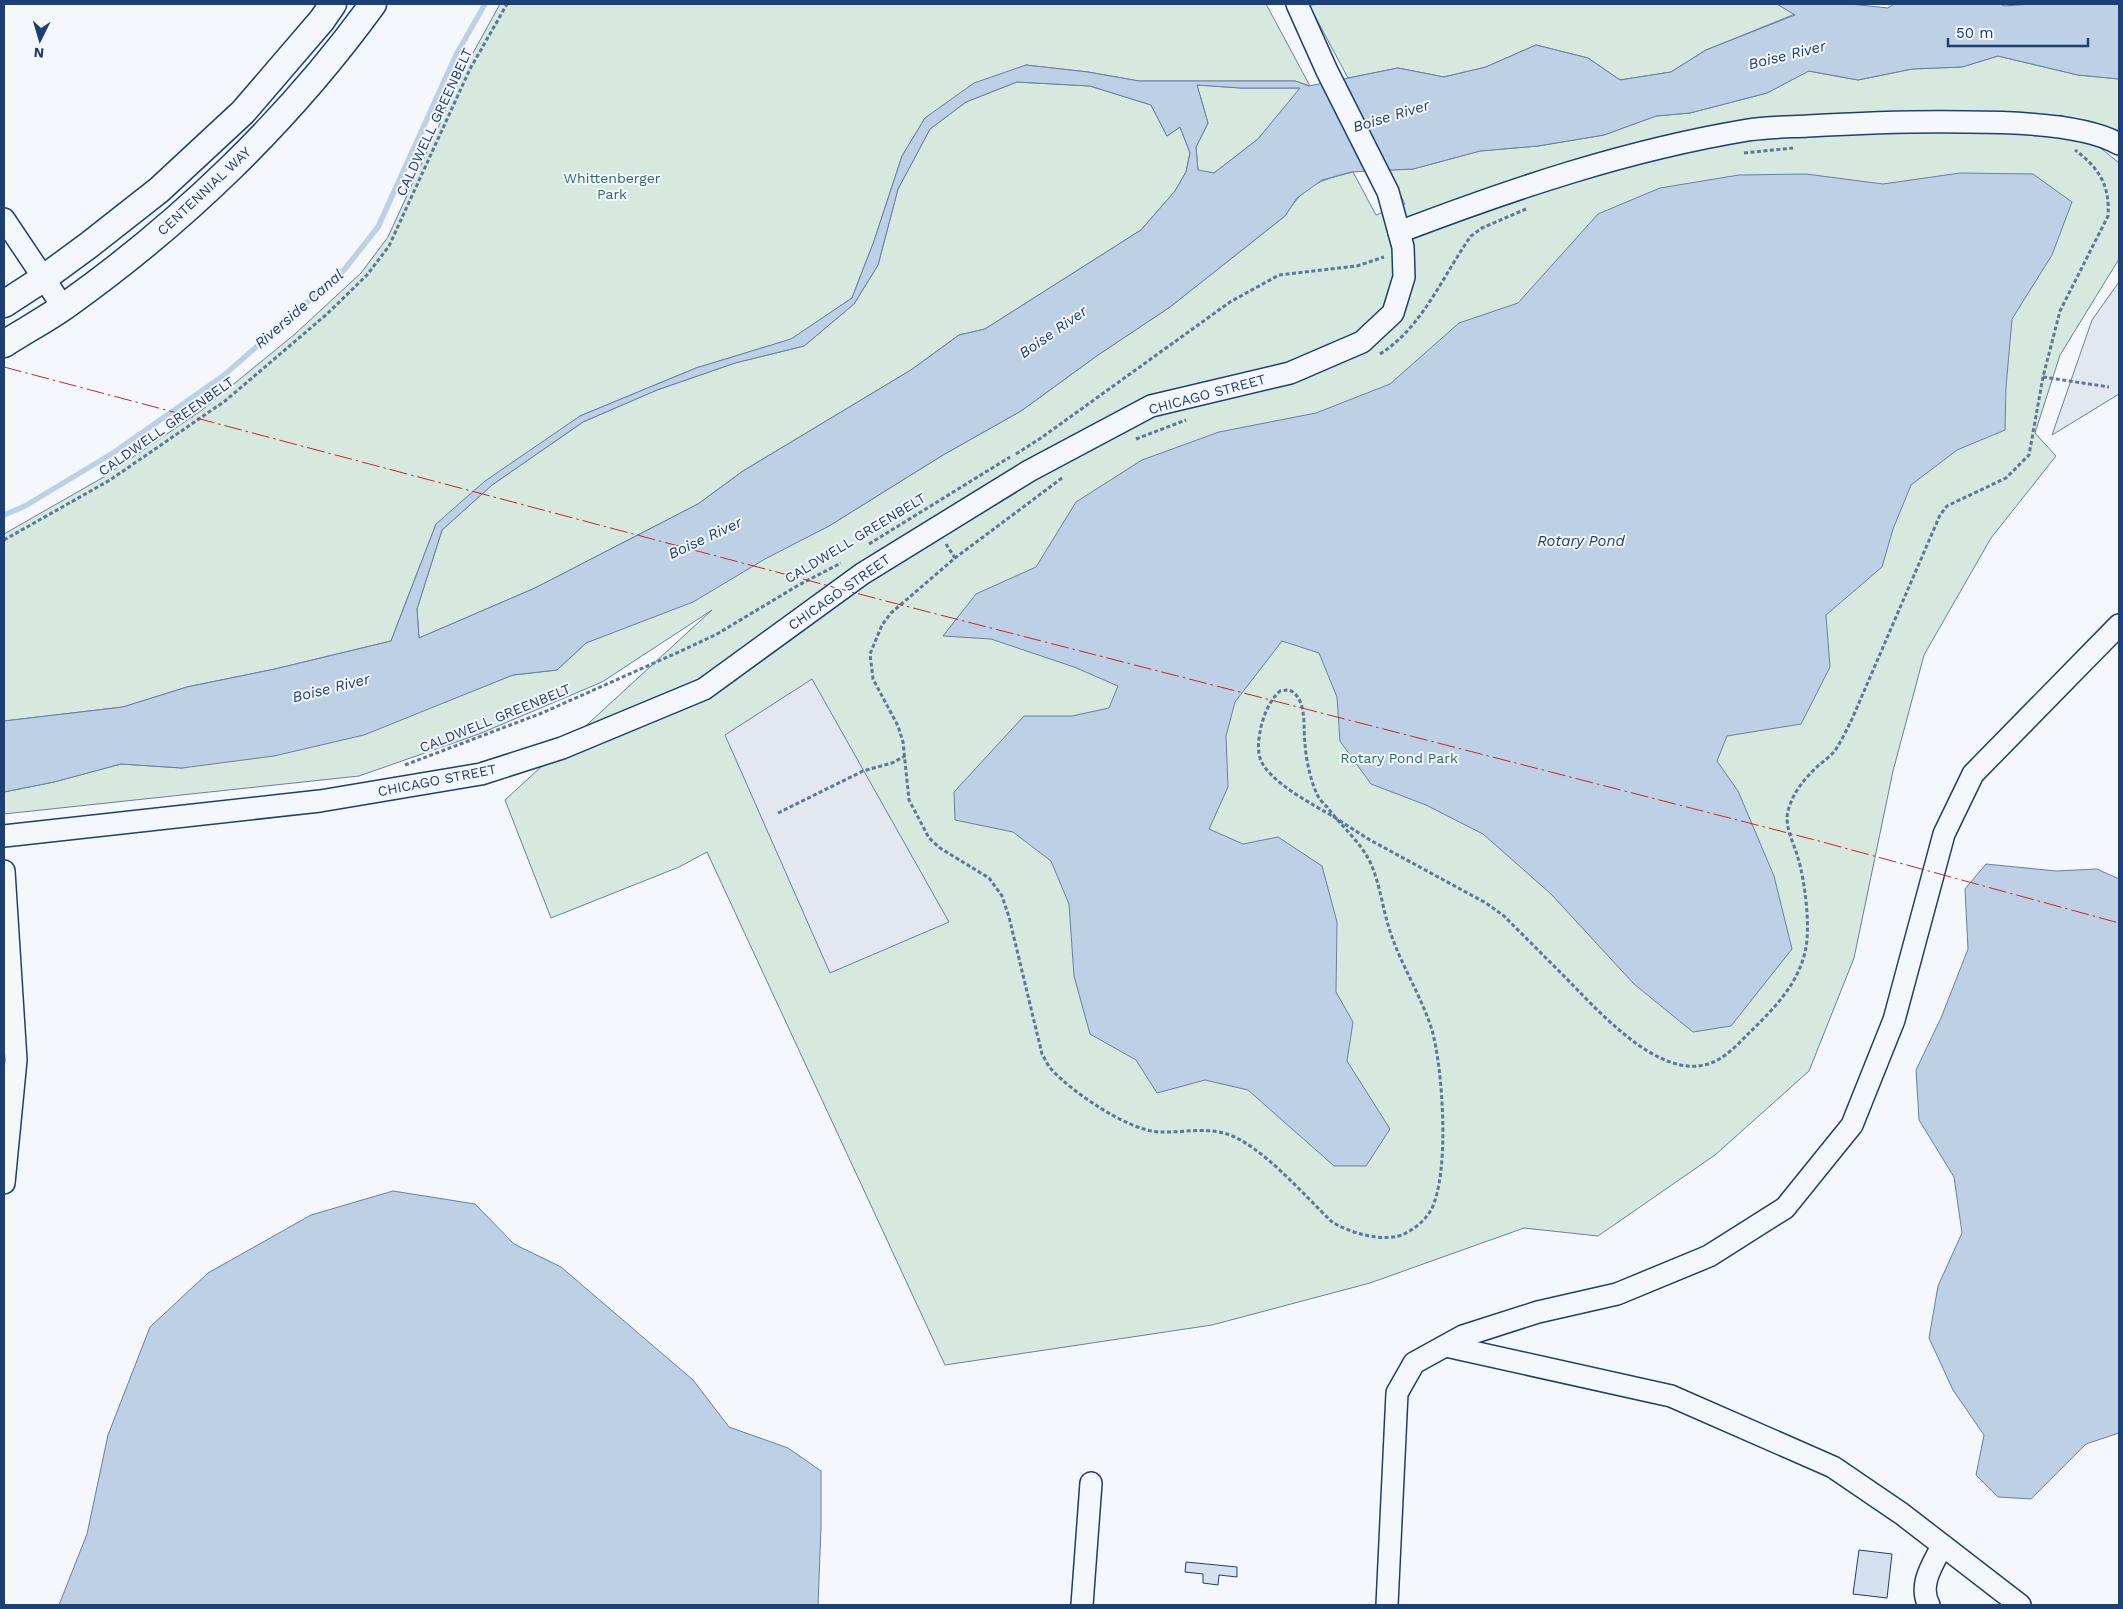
<svg xmlns="http://www.w3.org/2000/svg" width="2123" height="1609" viewBox="0 0 2123 1609" font-family="'Work Sans',sans-serif">
<style>
.green{fill:#d7e8df;stroke:#687fa3}
.parking{fill:#e3e8f0;stroke:#687fa3}
.water{fill:#bed0e5;stroke:#687fa3;fill-rule:evenodd}
.lines{fill:none;stroke-linecap:round;stroke-linejoin:round}
.stream{stroke:#bed0e5;stroke-width:5.5}
.building{fill:#d5e0f0;stroke:#1d3f73}
.minor-casing{stroke:#1d3f73;stroke-width:24}
.major-casing{stroke:#1d3f73;stroke-width:29}
.path{stroke:#5e769c;stroke-width:3;stroke-dasharray:4 2.5;stroke-linecap:butt}
.minor{stroke:#f4f7fb;stroke-width:21}
.major{stroke:#f4f7fb;stroke-width:26}
.power{stroke:#c62828;stroke-width:1;stroke-dasharray:18 4 2.5 4;stroke-linecap:butt}
.labels{text-anchor:middle;dominant-baseline:central;stroke-width:4;stroke-linejoin:round;paint-order:stroke}
.street-label{font-size:14px;fill:#1d3f73;stroke:#f4f7fb}
.park-label{font-size:14px;fill:#2c6c60;stroke:#f4f7fb}
.water-label{font-size:15px;font-style:italic;fill:#1d3f73;stroke:#f4f7fb}
</style>
<rect width="100%" height="100%" fill="#f4f7fb"/>
<g class="green">
<polygon points="500,4 1266,4 1310,86 1295,81 1139,81 1088,72 1026,65 925,118 902,156 874,241 852,298 792,339 696,368 580,416 436,524 391,641 275,669 187,687 123,707 4,721 4,534 102,478 202,410 295,334 361,273 388,237 468,62"/>
<polygon points="1325,4 1777,4 1795,14 1706,50 1671,72 1620,80 1588,58 1536,45 1486,67 1444,77 1398,68 1348,78 1309,5"/>
<path d="M1998 56 2078 75 2119 79V133L2060 115 2119 163V259L2060 355 2035 433 2056 456 1991 538 1924 655 1893 771 1854 958 1809 1071 1715 1155 1598 1236 1524 1228 1370 1283 1212 1325 945 1365 707 852 679 867 551 918 505 800 712 610 602 682 479 734 359 776 4 814V792L54 782 121 764 182 768 446 701 513 675 557 670 586 643 638 622 829 526 943 455 1021 411 1098 355 1170 307 1285 216C1305 184 1318 181 1353 172L1376 215 1405 204 1388 170 1413 169 1480 151 1538 146 1604 135 1656 116 1690 113 1767 93 1808 71 1858 80 1912 69 1962 67Z"/>
<polygon points="1017,82 1090,86 1151,105 1167,136 1180,127 1190,153 1186,172 1175,191 1141,230 985,329 959,335 911,370 743,471 698,504 535,588 419,638 417,609 442,530 492,485 583,422 657,390 735,363 804,346 854,304 878,265 898,189 930,129 966,102"/>
<polygon points="1197,85 1241,88 1301,88 1258,139 1214,173 1198,171 1196,147 1208,123"/>
</g>
<g class="parking">
<polygon points="2119,282 2119,394 2052,435 2092,320"/>
<polygon points="812,679 949,922 830,973 725,735"/>
</g>
<g class="water">
<path d="M1777 4H1850L1888 8 1894 4H2001L2004 6 2031 4H2119V79L2078 75 1998 56 1962 67 1912 69 1858 80 1809 71 1767 93 1690 113 1656 116 1604 135 1538 146 1480 151 1413 169 1351 172 1322 180 1297 198 1285 216 1170 307 1098 355 1021 411 943 455 829 526 765 559 693 602 586 643 557 670 513 675 364 735 274 756 182 768 121 764 54 782 4 792V721L123 707 187 687 275 669 391 641 436 524 485 481 580 416 696 368 791 339 852 298 874 241 902 156 925 118 974 83 1026 65 1088 72 1139 81H1295L1309 86 1398 68 1444 77 1486 67 1536 45 1588 58 1620 80 1671 72 1706 50 1795 15ZM1017 82 1090 86 1151 105 1167 136 1180 127 1190 153 1186 172 1175 191 1141 230 985 329 959 335 911 370 743 471 698 504 535 588 419 638 417 609 442 530 492 485 583 422 657 390 735 363 804 346 854 304 878 265 898 189 930 129 966 102ZM1197 85 1241 88H1300L1258 139 1214 173 1198 170 1196 147 1208 123Z"/>
<polygon points="1960,173 2033,174 2072,202 2052,255 2012,319 2006,387 2005,430 1957,450 1911,485 1893,529 1882,567 1826,615 1830,667 1801,724 1727,736 1717,761 1738,791 1774,876 1792,949 1731,1026 1693,1032 1634,984 1551,894 1483,834 1426,805 1371,784 1340,741 1337,697 1319,653 1282,641 1235,702 1226,736 1228,787 1209,829 1243,844 1278,837 1322,866 1337,922 1336,992 1353,1022 1347,1061 1390,1129 1366,1166 1334,1166 1248,1090 1205,1080 1157,1093 1136,1060 1090,1034 1074,976 1069,904 1051,861 1013,832 955,820 954,792 1024,716 1072,716 1109,708 1118,686 1074,667 991,639 943,636 976,594 1036,567 1076,502 1142,460 1219,432 1316,413 1390,384 1459,323 1518,303 1598,214 1660,188 1739,175 1806,174 1883,184"/>
<polygon points="1986,864 2056,871 2097,869 2119,879 2119,1433 2086,1444 2031,1499 1998,1497 1976,1475 1984,1435 1953,1390 1929,1338 1938,1286 1962,1233 1954,1177 1919,1120 1916,1070 1941,1018 1968,949 1965,889"/>
<polygon points="393,1191 475,1204 514,1244 561,1267 693,1380 729,1427 788,1448 821,1471 821,1527 818,1605 59,1605 87,1534 108,1435 150,1327 208,1273 311,1215"/>
</g>
<g class="lines">
<polyline class="stream" points="4,515 25,506 113,453 223,376 344,270 378,227 457,53 485,4"/>
</g>
<g class="building">
<polygon points="1859,1550 1892,1554 1887,1598 1853,1594"/>
<polygon points="1186,1562 1237,1567 1237,1577 1219,1575 1218,1585 1203,1583 1203,1574 1185,1572"/>
</g>
<g class="lines">
<g class="minor-casing">
<g id="minor">
<polyline points="4,219 63,307"/>
<path d="M1399 232C1512 189 1627 150 1748 130 1767 127 1788 127 1808 126 1861 123 1913 121 1967 122 2007 122 2085 124 2119 144"/>
<polyline points="4,836 320,801 481,774 562,748 704,689 862,574 1029,471 1151,406 1290,373 1362,342 1393,313 1404,277 1403,247 1388,192 1327,71 1297,4"/>
<polyline points="4,871 16,1060 4,1183"/>
<polyline points="1446,1346 1671,1396 1833,1467 1902,1514 2020,1605"/>
<polyline points="1082,1605 1091,1483"/>
<polyline points="1387,1605 1397,1393 1414,1363 1463,1336 1538,1312 1617,1294 1709,1256 1785,1208 1852,1125 1894,1020 1944,834 1973,774 2119,625"/>
<path d="M1929 1605C1918 1585 1933 1564 1942 1546"/>
</g>
</g>
<g class="major-casing">
<g id="major">
<polyline points="4,304 44,278 89,245 159,190 243,112 322,20 333,4"/>
<path d="M4 344C24 331 45 320 65 306 182 223 289 120 373 4"/>
</g>
</g>
<g class="path">
<polyline points="1744,153 1793,148"/>
<path d="M1380 354C1423 327 1443 275 1471 236L1482 228 1526 209"/>
<polyline points="2043,377 2109,387"/>
<polyline points="1136,439 1186,420"/>
<polyline points="1016,454 1041,438 1230,302 1279,275 1357,266 1384,257"/>
<path d="M1062 478 955 558 891 613 882 625 870 654 873 679 898 726 903 742 909 800 929 838 940 848 989 878 1002 896 1009 917 1042 1054C1045 1059 1048 1066 1052 1070 1072 1092 1129 1131 1159 1132 1180 1133 1206 1127 1227 1134 1260 1144 1305 1196 1331 1221 1348 1233 1387 1244 1406 1233 1416 1228 1425 1220 1431 1210 1450 1174 1443 1070 1432 1030 1422 998 1403 968 1392 937 1383 913 1381 887 1371 864 1361 842 1341 826 1327 807 1323 803 1318 798 1316 792 1310 778 1306 759 1305 744 1303 729 1307 704 1294 693 1290 689 1286 690 1280 691 1270 700 1264 714 1261 727 1259 737 1257 748 1260 758 1267 781 1314 805 1334 817"/>
<polyline points="4,540 110,480 225,401 327,314 367,275 389,246 470,69 507,4"/>
<polyline points="869,544 1010,457"/>
<polyline points="946,544 955,558"/>
<polyline points="405,765 542,713 681,651 717,634 797,586 841,563"/>
<polyline points="778,813 863,771 892,763 905,756"/>
<path d="M1334 817 1370 840 1486 903 1504 916C1523 935 1543 955 1563 975 1595 1007 1657 1080 1708 1064 1725 1059 1738 1044 1750 1032 1773 1010 1798 984 1805 952 1811 928 1805 881 1798 858 1794 843 1784 827 1788 811 1793 792 1805 778 1819 765 1825 760 1832 755 1836 749 1842 740 1847 729 1852 719L1940 515 1947 506 2006 478 2029 455 2043 377 2060 311 2108 216C2110 185 2099 168 2075 150"/>
</g>
<use href="#minor" class="minor"/>
<use href="#major" class="major"/>
<polyline class="power" points="4,367 882,600 1819,841 2119,923"/>
</g>
<g class="labels">
<g class="street-label">
<text transform="translate(434 122) rotate(-65)">CALDWELL GREENBELT</text>
<text transform="translate(204 191) rotate(-43)">CENTENNIAL WAY</text>
<text transform="translate(1207 394) rotate(-15)">CHICAGO STREET</text>
<text transform="translate(166 426) rotate(-35)">CALDWELL GREENBELT</text>
<text transform="translate(855 538) rotate(-31)">CALDWELL GREENBELT</text>
<text transform="translate(839 592) rotate(-35)">CHICAGO STREET</text>
<text transform="translate(495 718) rotate(-22)">CALDWELL GREENBELT</text>
<text transform="translate(437 780) rotate(-11)">CHICAGO STREET</text>
</g>
<g class="park-label">
<text x="612" y="178">Whittenberger<tspan x="612" dy="16">Park</tspan></text>
<text x="1399" y="758">Rotary Pond Park</text>
</g>
<g class="water-label">
<text transform="translate(1787 55) rotate(-14)">Boise River</text>
<text transform="translate(1391 116) rotate(-17)">Boise River</text>
<text transform="translate(299 309) rotate(-41)">Riverside Canal</text>
<text transform="translate(1053 332) rotate(-35)">Boise River</text>
<text transform="translate(705 538) rotate(-25)">Boise River</text>
<text x="1581" y="541">Rotary Pond</text>
<text transform="translate(331 688) rotate(-14)">Boise River</text>
</g>
</g>
<rect width="2123" height="1609" fill="none" stroke="#1d3f73" stroke-width="10"/>
<g transform="translate(40 40) rotate(185)" stroke="#f4f7fb" stroke-width="4" paint-order="stroke">
<path d="M0-4L9 19L0 12L-9 19Z" fill="#1d3f73"/>
<text y="-8" font-size="14" font-weight="bold" text-anchor="middle" fill="#1d3f73">N</text>
</g>
<path d="M1948 38v8h140v-8" fill="none" stroke="#1d3f73" stroke-width="2.5"/>
<text x="1956" y="38" font-size="15" fill="#1d3f73" stroke="#f4f7fb" stroke-width="4" paint-order="stroke">50 m</text>
</svg>
